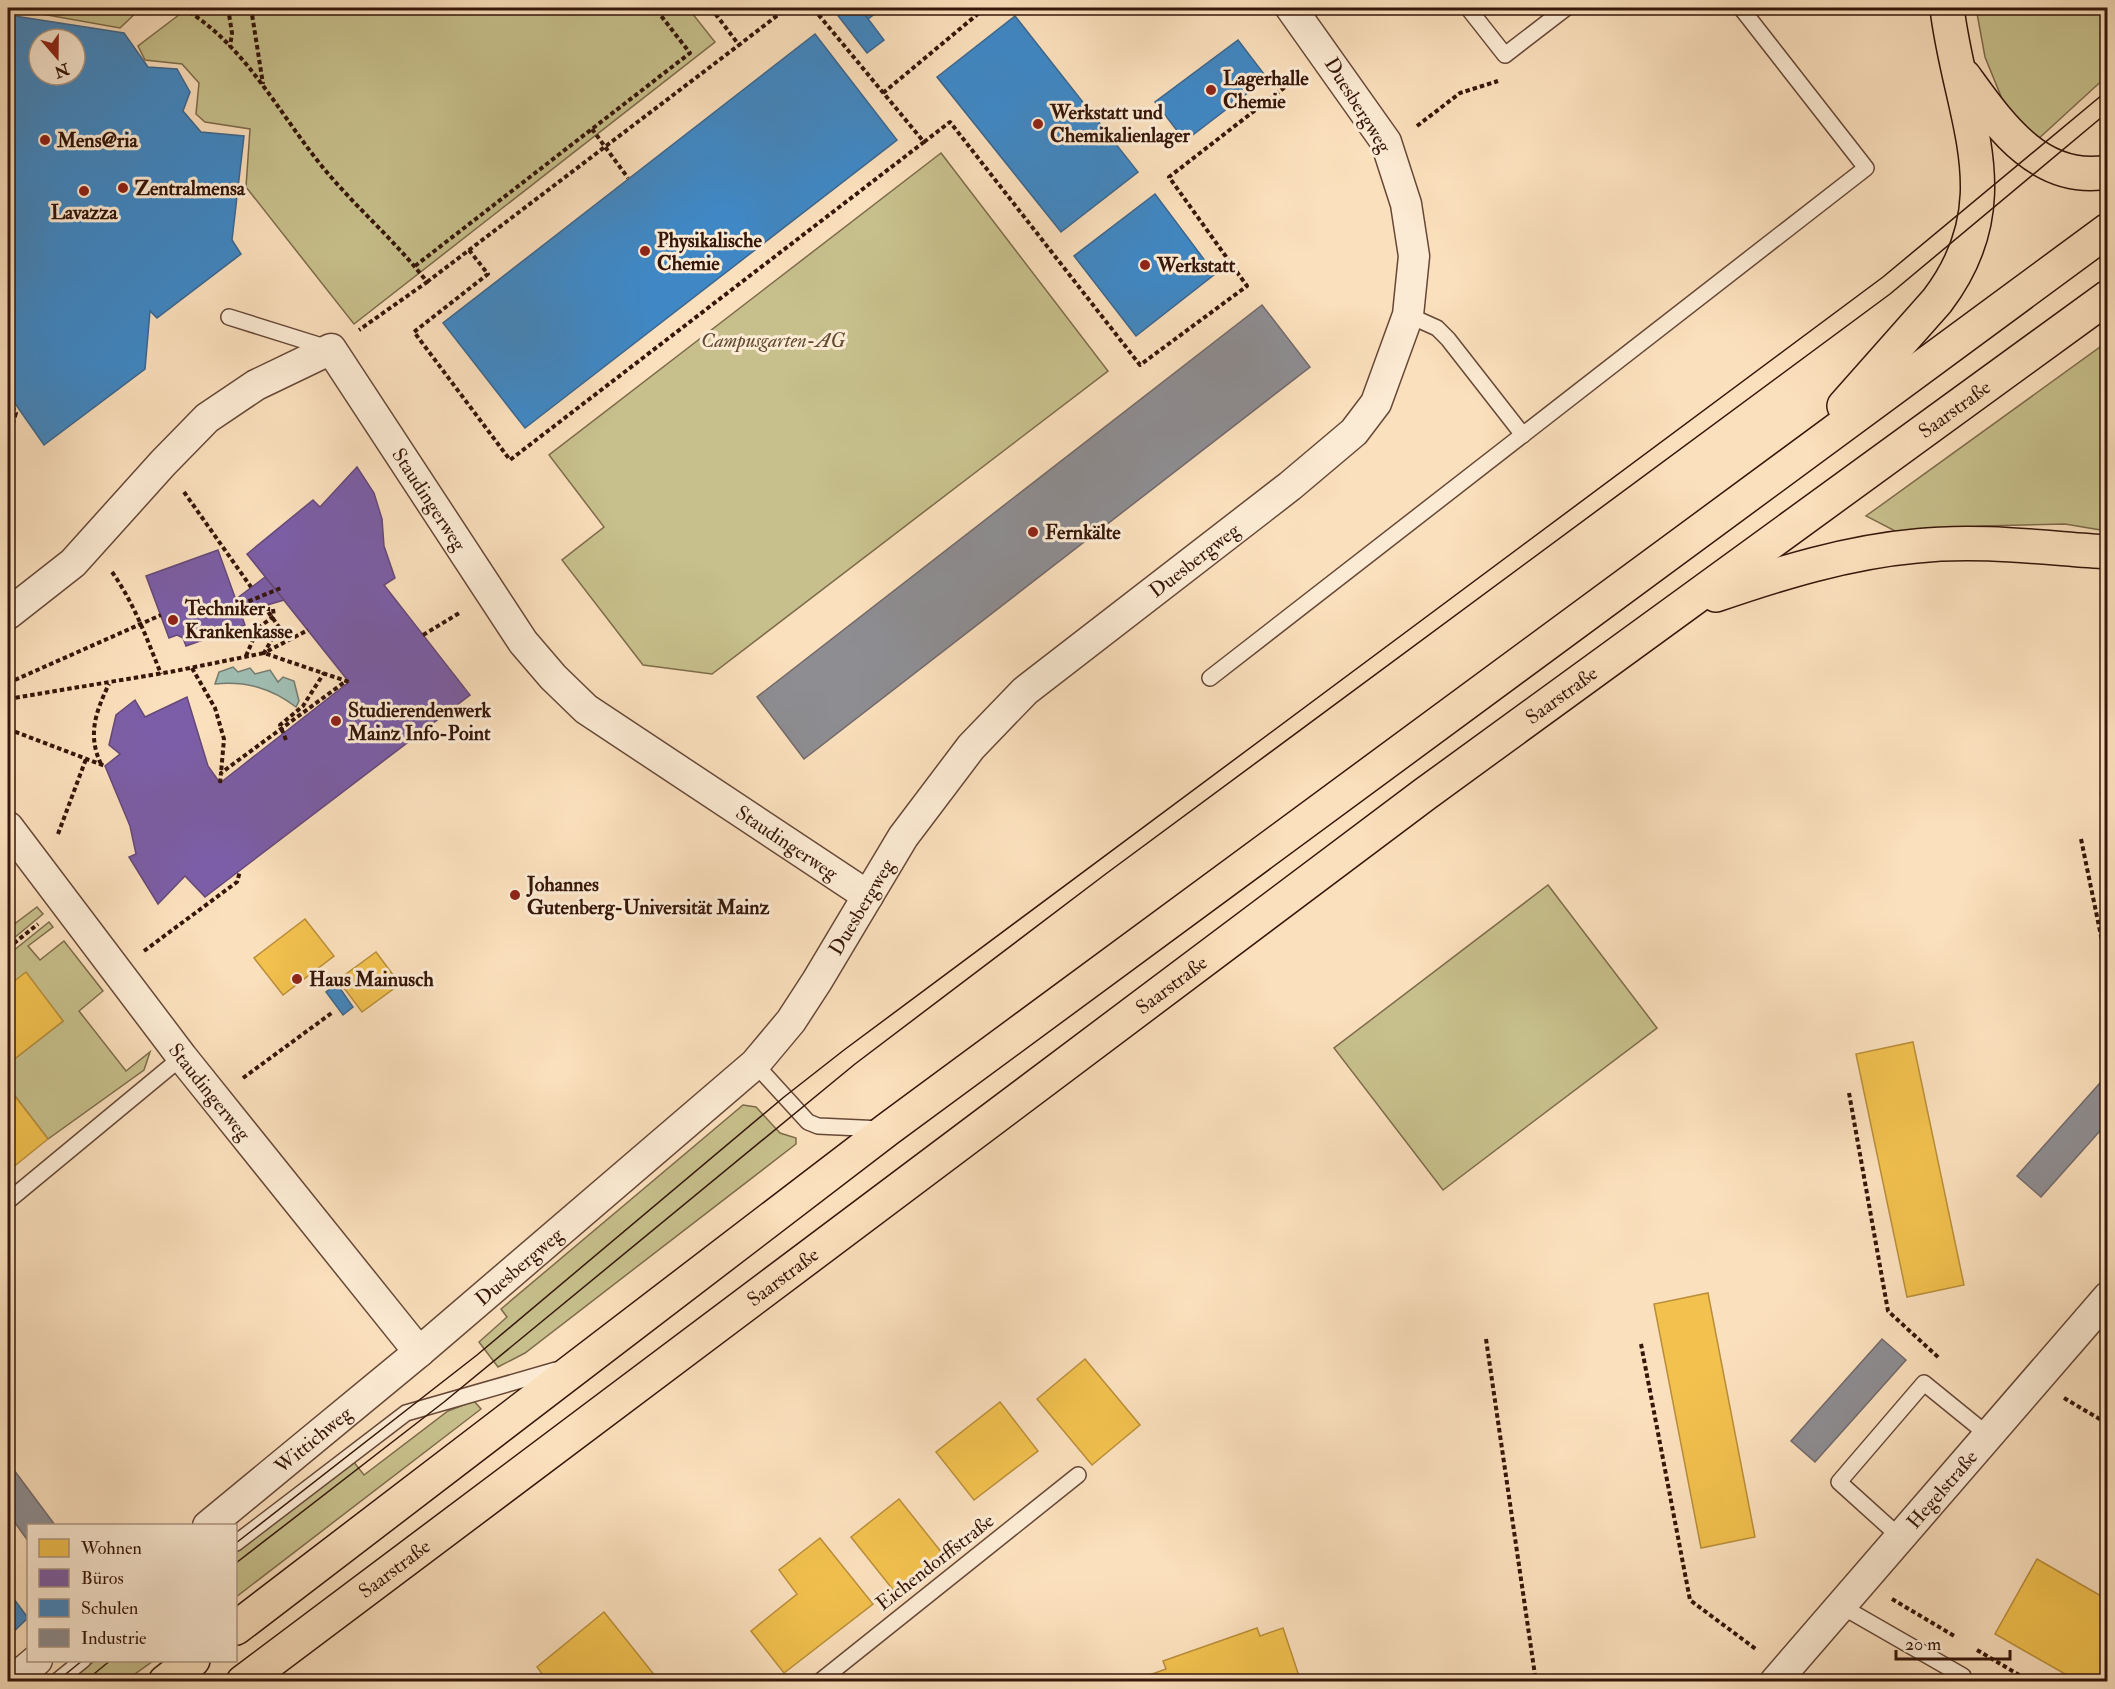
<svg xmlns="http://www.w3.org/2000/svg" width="2115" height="1689" viewBox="0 0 2115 1689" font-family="'IM FELL Double Pica',serif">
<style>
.green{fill:#c7c08c;stroke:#7e6b4b;stroke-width:1.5}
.water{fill:#9fbdb2;stroke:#757a6f;stroke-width:1.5}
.homes{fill:#f2c14e;stroke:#ba8e3a;stroke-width:1.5}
.offices{fill:#7b5ea7;stroke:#664878;stroke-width:1.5}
.schools{fill:#3f88c5;stroke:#3c668d;stroke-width:1.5;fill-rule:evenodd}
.industry{fill:#8d8d92;stroke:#736969;stroke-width:1.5}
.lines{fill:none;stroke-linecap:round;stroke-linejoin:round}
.service-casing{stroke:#674837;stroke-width:18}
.minor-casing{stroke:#674837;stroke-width:33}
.trunk-casing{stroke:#36160a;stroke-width:36}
.path{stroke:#36160a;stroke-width:4;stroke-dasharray:4.5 3;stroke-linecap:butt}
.service{stroke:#fcebd4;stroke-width:15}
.minor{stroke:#fcebd4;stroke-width:30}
.trunk{stroke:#fbe0bd;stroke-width:33}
.tram{stroke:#36160a;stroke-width:1.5}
.path-bridge{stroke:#36160a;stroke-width:4;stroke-dasharray:4.5 3;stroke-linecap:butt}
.poi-dot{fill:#8f2418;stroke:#fcebd4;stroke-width:2}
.labels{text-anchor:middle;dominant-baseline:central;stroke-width:6;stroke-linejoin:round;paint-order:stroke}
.poi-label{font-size:20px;font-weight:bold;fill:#36160a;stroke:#fcebd4;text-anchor:start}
.street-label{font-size:20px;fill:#36160a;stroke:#fcebd4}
.park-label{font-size:20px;font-style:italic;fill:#624931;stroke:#fcebd4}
</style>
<rect width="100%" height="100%" fill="#fbe0bd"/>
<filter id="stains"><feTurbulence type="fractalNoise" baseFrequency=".00333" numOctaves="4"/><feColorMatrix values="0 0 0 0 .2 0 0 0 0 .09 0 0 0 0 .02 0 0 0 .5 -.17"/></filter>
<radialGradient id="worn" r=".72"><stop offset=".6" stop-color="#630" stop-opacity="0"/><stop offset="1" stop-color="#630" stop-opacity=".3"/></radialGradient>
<g class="green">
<polygon points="8,8 141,8 120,28"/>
<polygon points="188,8 688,8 715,42 354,324 246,187 250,129 205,122 196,114 199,83 182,64 145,60 138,46"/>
<polygon points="1976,8 2107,8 2107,76 2036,141 2005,106 1985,57"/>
<polygon points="941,153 1108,371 712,674 643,665 562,560 604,527 549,455"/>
<polygon points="2107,342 2107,531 2065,524 1982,526 1897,532 1866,516"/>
<polygon points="1548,885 1657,1028 1443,1190 1334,1048"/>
<polygon points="37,907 43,914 8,943 8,919 13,925"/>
<polygon points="49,922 53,927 28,946 40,960 64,941 103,991 79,1011 126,1071 150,1052 144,1070 48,1139 8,1087 8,1064 63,1021 26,973 8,986 8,955"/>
<polygon points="743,1105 756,1107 780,1133 796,1138 796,1144 525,1353 498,1367 479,1342 507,1317 501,1309"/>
<polygon points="474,1401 481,1409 236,1597 236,1552 353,1461 364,1475 448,1411"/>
<polygon points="96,1660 153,1660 153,1661 125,1681 69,1681"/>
</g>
<path class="water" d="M233 667 238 672 250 668 255 674 270 670 278 682 283 677 294 681 299 701 296 707C271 688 246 681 215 684L219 672Z"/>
<g class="homes">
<polygon points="2108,790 2108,831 2100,792"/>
<polygon points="305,919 334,956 283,995 254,958"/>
<polygon points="376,952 400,984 362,1012 338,980"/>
<polygon points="26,972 63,1021 8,1064 8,986"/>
<polygon points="1913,1042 1964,1285 1907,1297 1856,1054"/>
<polygon points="8,1087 48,1139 12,1168 8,1162"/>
<polygon points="1708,1293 1755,1537 1701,1548 1654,1304"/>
<polygon points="1085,1359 1140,1425 1092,1465 1037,1399"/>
<polygon points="1000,1402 1038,1451 974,1500 936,1452"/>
<polygon points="899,1499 946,1558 898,1596 851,1537"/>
<polygon points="820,1538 873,1604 784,1673 751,1631 797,1594 779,1570"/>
<polygon points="2037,1559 2108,1600 2108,1663 2097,1682 2079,1682 1995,1634"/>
<polygon points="604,1612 660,1682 548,1682 537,1667"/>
<polygon points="1257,1628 1260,1636 1283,1628 1301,1682 1142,1682 1141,1678 1166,1669 1163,1661"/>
<polygon points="2108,1663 2108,1682 2097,1682"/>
</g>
<g class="offices">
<polygon points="357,467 374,493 382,519 384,546 395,578 384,585 470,695 205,897 185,876 158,904 129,857 136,854 130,826 105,766 120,754 109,745 116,715 135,700 145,717 187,697 208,766 220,783 349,682 247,554 313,500 320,507"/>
<polygon points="218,550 245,625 186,646 183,638 177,635 169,638 146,576"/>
<polygon points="265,577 284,600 241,613 236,599"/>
</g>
<g class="schools">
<polygon points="832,8 860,8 884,40 867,53"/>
<polygon points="860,8 883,8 868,19"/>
<path d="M8 15 124 33 148 67 177 69 190 92 183 111 201 132 244 136 232 240 241 254 157 318 150 311 145 369 44 445 14 402 8 409ZM39 39H75V75H39Z"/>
<polygon points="1015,16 1138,172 1061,232 937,77"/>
<polygon points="815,34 897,140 525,428 443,323"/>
<polygon points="1238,40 1267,78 1185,141 1155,102"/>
<polygon points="1155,194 1215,274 1136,336 1074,256"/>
<polygon points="337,984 353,1007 343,1015 326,992"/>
<polygon points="8,1591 28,1618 8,1637"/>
</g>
<g class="industry">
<polygon points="1262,305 1310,367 804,759 757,697"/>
<polygon points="2108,1074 2108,1122 2041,1197 2017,1176"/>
<polygon points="1882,1339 1906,1360 1815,1462 1791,1441"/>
<polygon points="8,1462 55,1525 28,1526 28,1541 8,1513"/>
</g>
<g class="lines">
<g class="service-casing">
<g id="service">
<polyline points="1468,8 1505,55 1566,8"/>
<polyline points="1408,315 1437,328 1448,339 1523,435"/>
<polyline points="229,317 328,348"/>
<polyline points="1210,678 1866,168 1741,8"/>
<polyline points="755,1064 808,1122 818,1126 882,1129"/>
<polyline points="8,1201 182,1057"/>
<polyline points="1901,1538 1839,1482 1924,1383 1988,1435"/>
<polyline points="236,1543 406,1413 556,1370"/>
<polyline points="1841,1606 1963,1676"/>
<polyline points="56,1682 83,1660"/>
<polyline points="819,1682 1078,1475"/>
</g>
</g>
<g class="minor-casing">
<g id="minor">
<path id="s1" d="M8 614 73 563 163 463 207 418 256 385 331 349 523 642 553 677 586 709 868 896"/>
<path id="s2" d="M8 827 182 1057 419 1352"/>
<path id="s3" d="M208 1526 419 1352 755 1064 791 1021 817 981 903 837 971 747 1025 691 1290 486 1354 432 1376 403 1408 315 1414 256 1406 204 1386 142 1291 8"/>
<polyline points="11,1682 37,1660"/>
<path id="s4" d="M1775 1682 2108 1297"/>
</g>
</g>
<g class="trunk-casing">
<g id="trunk">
<path d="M1964 76C1999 124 2039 184 2108 172"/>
<path d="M1844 406 1937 301C2014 200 1960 117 1947 8"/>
<path d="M1716 595C1780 573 1848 552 1916 546 1979 539 2044 548 2108 552"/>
<polyline points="236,1628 888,1129 2108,230"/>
<polyline points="165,1682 193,1660"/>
<path id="s5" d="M243 1682 1425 794 2108 297"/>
</g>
</g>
<g class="path">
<path d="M183 8C249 47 282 121 331 177 362 213 398 244 427 282L359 330"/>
<polyline points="228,8 232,33 230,47"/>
<polyline points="251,8 263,84"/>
<polyline points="711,8 739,45 787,8"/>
<polyline points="195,15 205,8"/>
<polyline points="883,93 985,8"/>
<polyline points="1417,126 1460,93 1498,81"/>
<polyline points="592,129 628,178"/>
<polyline points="924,142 950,122 1140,365 1247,286 1169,177 1298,77"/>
<polyline points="469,250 488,274 414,332 510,460 924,142 813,8"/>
<polyline points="415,266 690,53 655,8"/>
<polyline points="427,282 739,45"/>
<polyline points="8,400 16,413 12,426 8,430"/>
<polyline points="184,492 251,587"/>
<path d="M112 572C134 603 147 639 161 674"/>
<polyline points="238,605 247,602"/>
<polyline points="264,606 279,627 264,653 308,630"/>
<polyline points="253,614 266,609"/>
<polyline points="423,635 461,612"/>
<polyline points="246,656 258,628"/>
<polyline points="192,668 215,708 224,739 221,773"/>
<polyline points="8,683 161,615"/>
<polyline points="8,699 175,671 264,653 349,682"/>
<polyline points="8,729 105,766"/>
<polyline points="286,740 280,725 303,706 324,673"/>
<path d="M101 764C87 735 96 711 109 684"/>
<polyline points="220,783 221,773 346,681"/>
<polyline points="58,834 86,759"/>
<polyline points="2081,839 2108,970"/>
<polyline points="8,948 38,924"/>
<polyline points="144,951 237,882 240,871"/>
<polyline points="243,1078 333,1012"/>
<polyline points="1849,1093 1888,1311 1939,1358"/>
<polyline points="1486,1339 1536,1682"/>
<polyline points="1641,1344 1690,1600 1757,1650"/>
<polyline points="2064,1398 2108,1424"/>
<polyline points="1892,1599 1956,1637"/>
<polyline points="1977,1650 2031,1682"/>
</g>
<use href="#service" class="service"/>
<use href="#minor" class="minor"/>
<use href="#trunk" class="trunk"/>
<g class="tram">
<polyline points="236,1543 477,1355 784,1097 844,1050 1883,277 2108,90"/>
<polyline points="236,1563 444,1402 855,1064 1107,873 1890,294 2108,112"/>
<polyline points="56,1682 83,1660"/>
<polyline points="84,1682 111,1660"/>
</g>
<g class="path-bridge">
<polyline points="253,614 247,602 281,588"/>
<polyline points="258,628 274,616 273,609 266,609"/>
</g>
</g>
<g class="poi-dot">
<circle cx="1211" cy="90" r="6"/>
<circle cx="1038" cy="124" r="6"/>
<circle cx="45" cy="140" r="6"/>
<circle cx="123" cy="188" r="6"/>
<circle cx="84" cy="191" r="6"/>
<circle cx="645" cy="251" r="6"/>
<circle cx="1145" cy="265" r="6"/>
<circle cx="1033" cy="532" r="6"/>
<circle cx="173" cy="620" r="6"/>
<circle cx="336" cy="721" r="6"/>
<circle cx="515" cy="895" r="6"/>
<circle cx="297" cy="979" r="6"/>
</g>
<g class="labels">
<g class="poi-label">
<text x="1223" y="78">Lagerhalle<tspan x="1223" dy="23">Chemie</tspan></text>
<text x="1050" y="112">Werkstatt und<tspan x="1050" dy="23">Chemikalienlager</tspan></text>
<text x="57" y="140">Mens@ria</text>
<text x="135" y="188">Zentralmensa</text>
<text x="84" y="212" text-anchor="middle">Lavazza</text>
<text x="657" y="240">Physikalische<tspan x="657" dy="23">Chemie</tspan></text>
<text x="1157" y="265">Werkstatt</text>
<text x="1045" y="532">Fernkälte</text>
<text x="185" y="608">Techniker<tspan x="185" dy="23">Krankenkasse</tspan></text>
<text x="348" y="710">Studierendenwerk<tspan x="348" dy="23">Mainz Info-Point</tspan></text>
<text x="527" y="884">Johannes<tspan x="527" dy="23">Gutenberg-Universität Mainz</tspan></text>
<text x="309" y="979">Haus Mainusch</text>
</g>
<g class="street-label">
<text transform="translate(1358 105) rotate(58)">Duesbergweg</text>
<text stroke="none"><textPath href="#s5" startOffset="2133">Saarstraße</textPath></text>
<text stroke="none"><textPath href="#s1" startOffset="602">Staudingerweg</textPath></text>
<text stroke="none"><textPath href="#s3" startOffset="1392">Duesbergweg</textPath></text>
<text stroke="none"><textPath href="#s5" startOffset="1647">Saarstraße</textPath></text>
<text stroke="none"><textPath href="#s1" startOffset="1106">Staudingerweg</textPath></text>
<text stroke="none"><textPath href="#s3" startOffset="906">Duesbergweg</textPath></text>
<text stroke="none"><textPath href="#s5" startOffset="1161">Saarstraße</textPath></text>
<text stroke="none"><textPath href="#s2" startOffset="333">Staudingerweg</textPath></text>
<text stroke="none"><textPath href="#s3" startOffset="405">Duesbergweg</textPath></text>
<text stroke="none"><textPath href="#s5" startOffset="675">Saarstraße</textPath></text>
<text stroke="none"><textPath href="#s3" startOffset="136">Wittichweg</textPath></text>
<text stroke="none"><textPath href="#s4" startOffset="255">Hegelstraße</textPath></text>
<text transform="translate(935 1562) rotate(-38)">Eichendorffstraße</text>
<text stroke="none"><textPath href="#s5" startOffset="189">Saarstraße</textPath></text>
</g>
<g class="park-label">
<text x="773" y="340">Campusgarten-AG</text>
</g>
</g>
<rect width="2115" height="1689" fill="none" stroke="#fbe0bd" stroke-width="30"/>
<rect x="9" y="9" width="2097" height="1671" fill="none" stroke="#36160a" stroke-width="3"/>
<rect x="15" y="15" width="2085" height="1659" fill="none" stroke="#36160a" stroke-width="1.5"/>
<rect x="27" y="1524" width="210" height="138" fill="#fcebd4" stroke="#ad9683" stroke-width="1.5"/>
<rect x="39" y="1539" width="30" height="18" fill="#f2c14e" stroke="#ad9683" stroke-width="1.5"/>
<text x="81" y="1554" font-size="18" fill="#36160a">Wohnen</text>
<rect x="39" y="1569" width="30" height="18" fill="#7b5ea7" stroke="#ad9683" stroke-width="1.5"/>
<text x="81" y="1584" font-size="18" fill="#36160a">Büros</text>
<rect x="39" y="1599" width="30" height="18" fill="#3f88c5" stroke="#ad9683" stroke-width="1.5"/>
<text x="81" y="1614" font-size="18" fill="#36160a">Schulen</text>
<rect x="39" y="1629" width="30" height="18" fill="#8d8d92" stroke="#ad9683" stroke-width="1.5"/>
<text x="81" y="1644" font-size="18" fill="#36160a">Industrie</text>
<g transform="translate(57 57) rotate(160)"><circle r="28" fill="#fcebd4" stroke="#ad9683" stroke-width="1.5"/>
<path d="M0-4.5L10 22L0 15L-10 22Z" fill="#8f2418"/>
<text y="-9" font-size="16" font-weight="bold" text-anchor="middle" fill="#36160a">N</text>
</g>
<path d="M1896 1650v9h114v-9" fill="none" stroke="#36160a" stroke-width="3"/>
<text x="1905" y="1650" font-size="18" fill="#36160a" stroke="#fcebd4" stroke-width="4.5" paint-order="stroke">20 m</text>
<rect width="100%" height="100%" filter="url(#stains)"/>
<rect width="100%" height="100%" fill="url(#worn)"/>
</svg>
